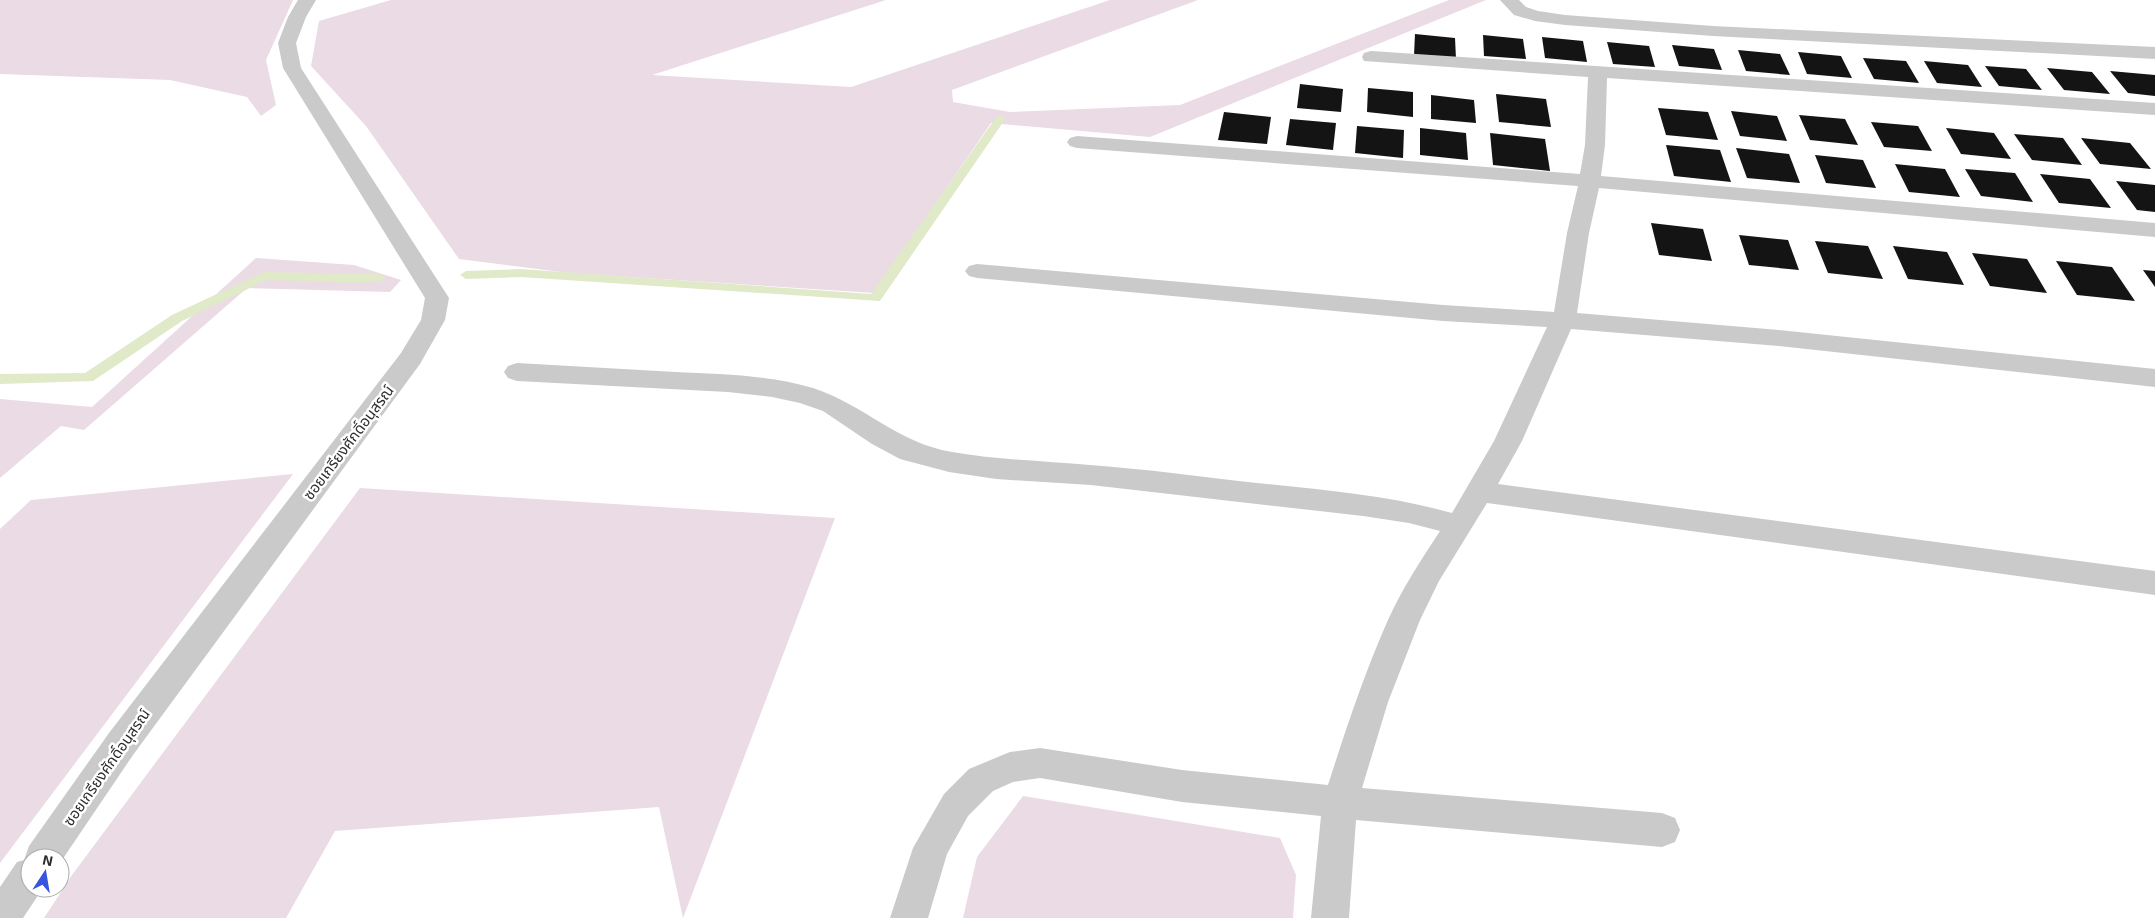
<svg xmlns="http://www.w3.org/2000/svg" width="2155" height="918" viewBox="0 0 2155 918" font-family="'Exo 2','Noto Sans Thai',sans-serif">
<style>
.green{fill:#eadbe5}
.lines{fill:none;stroke-linecap:round;stroke-linejoin:round}
.stream{fill:#e0e9c8;fill-rule:evenodd}
.building{fill:#141414}
.service{fill:#cacaca;fill-rule:evenodd}
.minor{fill:#cacaca;fill-rule:evenodd}
.labels{text-anchor:middle;dominant-baseline:central;stroke-width:5;stroke-linejoin:round;paint-order:stroke}
.street-label{font-size:15px;fill:#2d2d2d;stroke:#fff}
</style>
<rect width="100%" height="100%" fill="#fff"/>
<g class="green">
<polygon points="0,0 293,0 266,60 276,105 261,116 247,97 170,80 0,74"/>
<polygon points="391,0 886,0 652,75 851,87 1110,0 1198,0 952,90 953,102 1010,112 1180,105 1449,0 1486,0 1150,137 991,123 874,293 569,273 459,259 366,126 311,66 319,21"/>
<polygon points="256,258 354,265 401,280 390,292 247,288 84,430 61,426 0,478 0,399 92,407"/>
<polygon points="293,474 0,863 0,529 31,500"/>
<polygon points="360,488 835,518 683,918 659,807 335,831 286,918 44,918 72,875"/>
<polygon points="1023,796 1280,838 1296,875 1293,918 963,918 977,857"/>
</g>
<g class="lines">
<g class="stream">
<polygon points="1001,115 1006,118 880,301 521,277 466,279 460,275 466,271 521,269 871,294 997,116"/>
<polygon points="264,272 380,274 386,278 380,282 352,283 266,280 182,321 93,381 0,384 0,374 85,373 172,315"/>
</g>
</g>
<g class="building">
<polygon points="1415,34 1455,38 1456,59 1414,55"/>
<polygon points="1483,35 1523,39 1526,59 1484,56"/>
<polygon points="1542,37 1583,41 1587,62 1545,58"/>
<polygon points="1607,42 1649,46 1655,67 1613,64"/>
<polygon points="1672,45 1714,49 1722,70 1679,66"/>
<polygon points="1738,50 1780,54 1790,75 1746,71"/>
<polygon points="1798,52 1841,56 1852,78 1807,74"/>
<polygon points="1863,58 1906,61 1919,83 1874,79"/>
<polygon points="1924,61 1968,65 1982,87 1937,83"/>
<polygon points="1985,66 2026,69 2042,90 1999,86"/>
<polygon points="2047,68 2092,72 2110,94 2064,90"/>
<polygon points="2110,71 2155,75 2155,96 2128,93"/>
<polygon points="1300,84 1343,89 1341,112 1297,108"/>
<polygon points="1368,88 1413,92 1413,117 1367,112"/>
<polygon points="1496,94 1546,99 1551,127 1499,122"/>
<polygon points="1431,95 1474,100 1476,123 1431,119"/>
<polygon points="1658,108 1708,112 1718,140 1666,135"/>
<polygon points="1731,111 1777,116 1787,141 1740,136"/>
<polygon points="1224,112 1271,117 1267,144 1218,140"/>
<polygon points="1799,115 1845,119 1858,145 1810,140"/>
<polygon points="1290,119 1336,123 1333,150 1286,145"/>
<polygon points="1871,122 1918,126 1932,151 1884,147"/>
<polygon points="1357,126 1404,130 1403,158 1355,153"/>
<polygon points="1420,128 1466,133 1468,160 1420,155"/>
<polygon points="1946,128 1994,133 2011,159 1961,154"/>
<polygon points="1490,133 1545,139 1550,171 1493,165"/>
<polygon points="2014,134 2063,138 2082,165 2032,160"/>
<polygon points="2081,138 2130,143 2151,169 2100,164"/>
<polygon points="1666,145 1720,150 1731,182 1674,176"/>
<polygon points="1736,148 1789,154 1800,183 1747,178"/>
<polygon points="1815,155 1863,160 1876,188 1826,183"/>
<polygon points="1895,164 1945,169 1960,197 1909,192"/>
<polygon points="1965,169 2015,173 2033,202 1981,196"/>
<polygon points="2040,174 2090,179 2111,208 2059,203"/>
<polygon points="2116,181 2155,185 2155,212 2137,210"/>
<polygon points="1651,223 1703,229 1712,261 1659,255"/>
<polygon points="1739,235 1788,240 1799,270 1749,265"/>
<polygon points="1815,241 1868,246 1883,279 1828,273"/>
<polygon points="1893,246 1947,252 1964,285 1908,279"/>
<polygon points="1972,253 2027,259 2047,293 1990,286"/>
<polygon points="2056,261 2112,267 2135,301 2077,295"/>
<polygon points="2143,270 2155,271 2155,287"/>
</g>
<g class="lines">
<polygon class="service" points="1500,0 1519,0 1526,7 1538,11 1565,15 1713,26 2155,47 2155,59 1713,36 1565,25 1535,21 1514,15"/>
<g class="minor">
<polygon points="298,0 316,0 306,17 296,43 301,68 449,298 445,320 420,364 133,755 60,863 60,858 30,858 30,888 43,888 23,918 0,918 0,887 17,862 24,860 29,846 109,733 401,353 421,320 425,298 283,68 278,43 288,17"/>
<path d="M1371 51 2155 103V115L1607 78 1605 145 1601 176 2155 223V237L1599 188 1589 233 1577 313 1779 330 2155 369V387L1779 346 1571 329 1522 441 1498 484 2155 571V595L1487 503 1439 581 1420 620 1388 702 1362 788 1662 813 1675 818 1680 830 1675 842 1662 847 1356 820 1349 918H1311L1321 816 1182 802 1040 778 1013 782 993 791 968 816 947 854 928 918H890L913 848 944 794 969 769 1010 752 1040 748 1182 770 1328 785C1346 729 1364 674 1388 620 1402 589 1421 560 1440 531L1409 523 1363 516 1091 485 996 479 949 472 900 459 872 444 823 411 800 403 772 397 728 392 517 381 508 378 504 372 508 366 517 363C570 366 623 369 675 372 721 374 769 375 813 388 865 405 897 443 952 452 998 460 1044 461 1090 465 1146 469 1202 477 1257 483 1324 490 1387 495 1452 513L1494 441 1547 327 1443 321 977 278 969 276 965 271 969 266 977 264 1443 305 1554 312 1567 233 1578 186 1077 148 1070 146 1067 142 1070 138 1077 136 1580 174 1585 145 1588 77 1364 61 1362 57 1364 53Z"/>
</g>
</g>
<g class="labels">
<g class="street-label">
<text transform="translate(348 442) rotate(-53)">ซอยเกรียงศักดิ์อนุสรณ์</text>
<text transform="translate(106 767) rotate(-55)">ซอยเกรียงศักดิ์อนุสรณ์</text>
</g>
</g>
<g transform="translate(45 873) rotate(12)"><circle r="24" fill="#ffffff" stroke="#ababab"/>
<path d="M0-4L9 19L0 12L-9 19Z" fill="#3756dc"/>
<text y="-8" font-size="14" font-weight="bold" text-anchor="middle" fill="#2d2d2d">N</text>
</g>
</svg>
